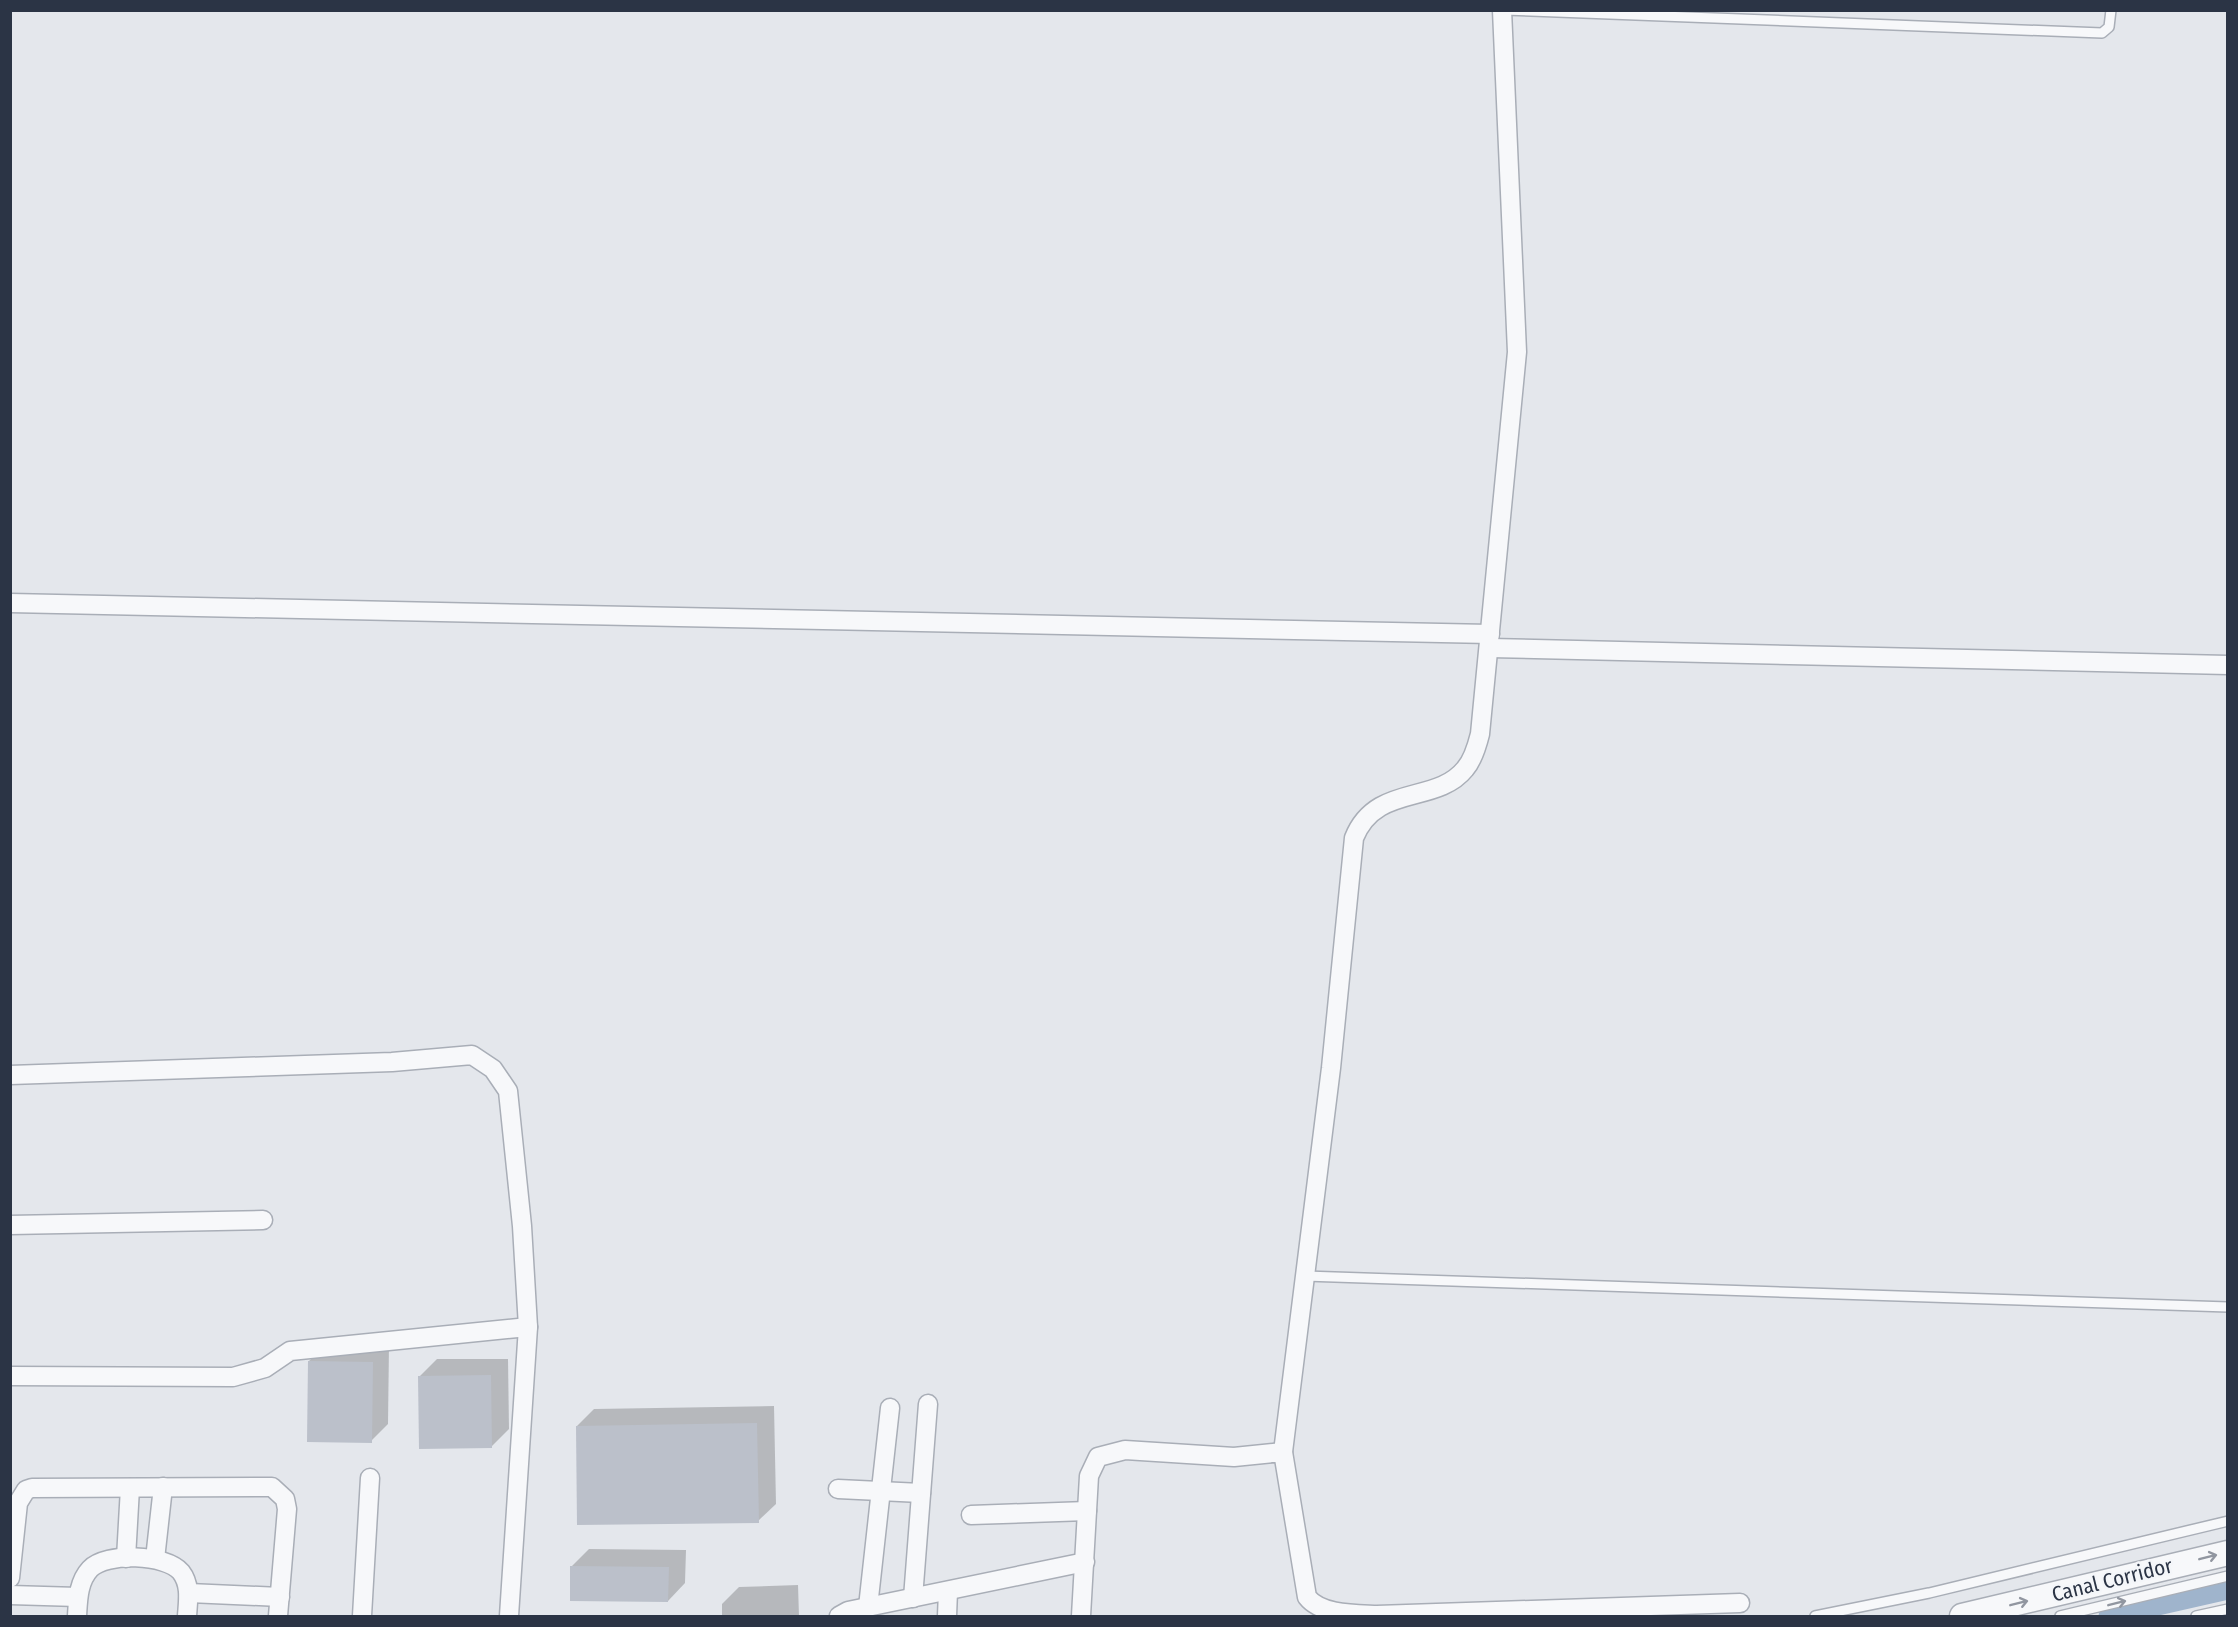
<svg xmlns="http://www.w3.org/2000/svg" width="2238" height="1627" viewBox="0 0 2238 1627" font-family="'Fira Sans Condensed',sans-serif">
<style>
.shadow{fill:#0003}
.lines{fill:none;stroke-linecap:round;stroke-linejoin:round}
.canal{stroke:#9fb4cc;stroke-width:21}
.building{fill:#bbc0ca}
.service-casing{stroke:#a9aeb7;stroke-width:12}
.minor-casing{stroke:#a9aeb7;stroke-width:21}
.tertiary-casing{stroke:#a9aeb7;stroke-width:27}
.service{stroke:#f7f8fa;stroke-width:9}
.minor{stroke:#f7f8fa;stroke-width:18}
.tertiary{stroke:#f7f8fa;stroke-width:24}
.oneway{stroke:#9196a0}
.labels{text-anchor:middle;dominant-baseline:central;stroke-width:5;stroke-linejoin:round;paint-order:stroke}
.street-label{font-size:21px;fill:#2b3445;stroke:#f4f6f9}
</style>
<rect width="100%" height="100%" fill="#e4e7ec"/>
<g class="shadow">
<polygon points="327,1344 389,1345 388,1424 371,1441 309,1361"/>
<polygon points="437,1359 508,1359 509,1429 492,1446 419,1377"/>
<polygon points="774,1406 776,1504 758,1521 577,1426 594,1409"/>
<polygon points="589,1549 686,1550 685,1583 668,1601 572,1566"/>
<polygon points="798,1585 799,1616 722,1616 722,1604 739,1587"/>
</g>
<g class="lines">
<polyline class="canal" points="2109,1616 2228,1589"/>
</g>
<g class="building">
<polygon points="308,1361 373,1362 372,1443 307,1442"/>
<polygon points="491,1375 492,1448 419,1449 418,1376"/>
<polygon points="757,1423 759,1523 577,1525 576,1426"/>
<polygon points="570,1566 669,1567 668,1602 570,1601"/>
</g>
<g class="lines">
<g class="service-casing">
<g id="service">
<polyline points="1504,10 2102,33 2109,27 2111,10"/>
<polyline points="1305,1276 2228,1307"/>
<polyline points="1815,1616 1929,1593 2228,1521"/>
<polyline points="2060,1616 2228,1576"/>
<polyline points="2196,1616 2228,1609"/>
</g>
</g>
<g class="minor-casing">
<g id="minor">
<polyline points="10,603 1490,634"/>
<polyline points="1490,648 2228,665"/>
<polyline points="10,1075 392,1062 472,1055 493,1069 508,1091 522,1226 528,1327 509,1616"/>
<polyline points="10,1225 263,1220"/>
<polyline points="10,1376 233,1377 265,1368 290,1351 528,1327"/>
<path d="M1283 1452 1331 1068 1354 838C1376 783 1436 805 1465 769 1473 760 1477 746 1480 734L1517 352 1502 10"/>
<polyline points="838,1489 921,1493"/>
<polyline points="971,1515 1087,1511"/>
<polyline points="126,1558 130,1488"/>
<polyline points="155,1559 163,1487"/>
<polyline points="10,1578 18,1503 26,1490 32,1488 272,1487 285,1499 287,1509 278,1616"/>
<polyline points="189,1593 280,1597"/>
<polyline points="10,1595 78,1597"/>
<polyline points="913,1598 928,1404"/>
<polyline points="868,1607 890,1408"/>
<path d="M77 1616C78 1600 78 1582 90 1569 106 1552 166 1554 181 1572 191 1585 188 1601 187 1616"/>
<polyline points="362,1616 370,1478"/>
<polyline points="839,1616 848,1611 1085,1562"/>
<polyline points="947,1616 948,1591"/>
<path d="M1081 1616 1089 1476 1098 1457 1125 1450 1234 1457 1283 1452 1307 1597C1321 1615 1355 1614 1377 1615L1740 1603"/>
</g>
</g>
<g class="tertiary-casing">
<polyline id="tertiary" points="1962,1616 2228,1553"/>
</g>
<use href="#service" class="service"/>
<use href="#minor" class="minor"/>
<use href="#tertiary" class="tertiary"/>
</g>
<defs><path id="oneway-shaft" d="M-6 0H5M1.5-3L5.5 0L1.5 3" fill="none" stroke-width="1.6" stroke-linecap="round" stroke-linejoin="round" transform="scale(1.5)"/></defs>
<g class="oneway">
<use href="#oneway-shaft" transform="translate(2208 1557) rotate(-14)"/>
<use href="#oneway-shaft" transform="translate(2019 1603) rotate(-14)"/>
<use href="#oneway-shaft" transform="translate(2117 1603) rotate(-14)"/>
</g>
<g class="labels">
<g class="street-label">
<text transform="translate(2112 1580) rotate(-14)">Canal Corridor</text>
</g>
</g>
<rect width="2238" height="1627" fill="none" stroke="#2b3445" stroke-width="24"/>
</svg>
